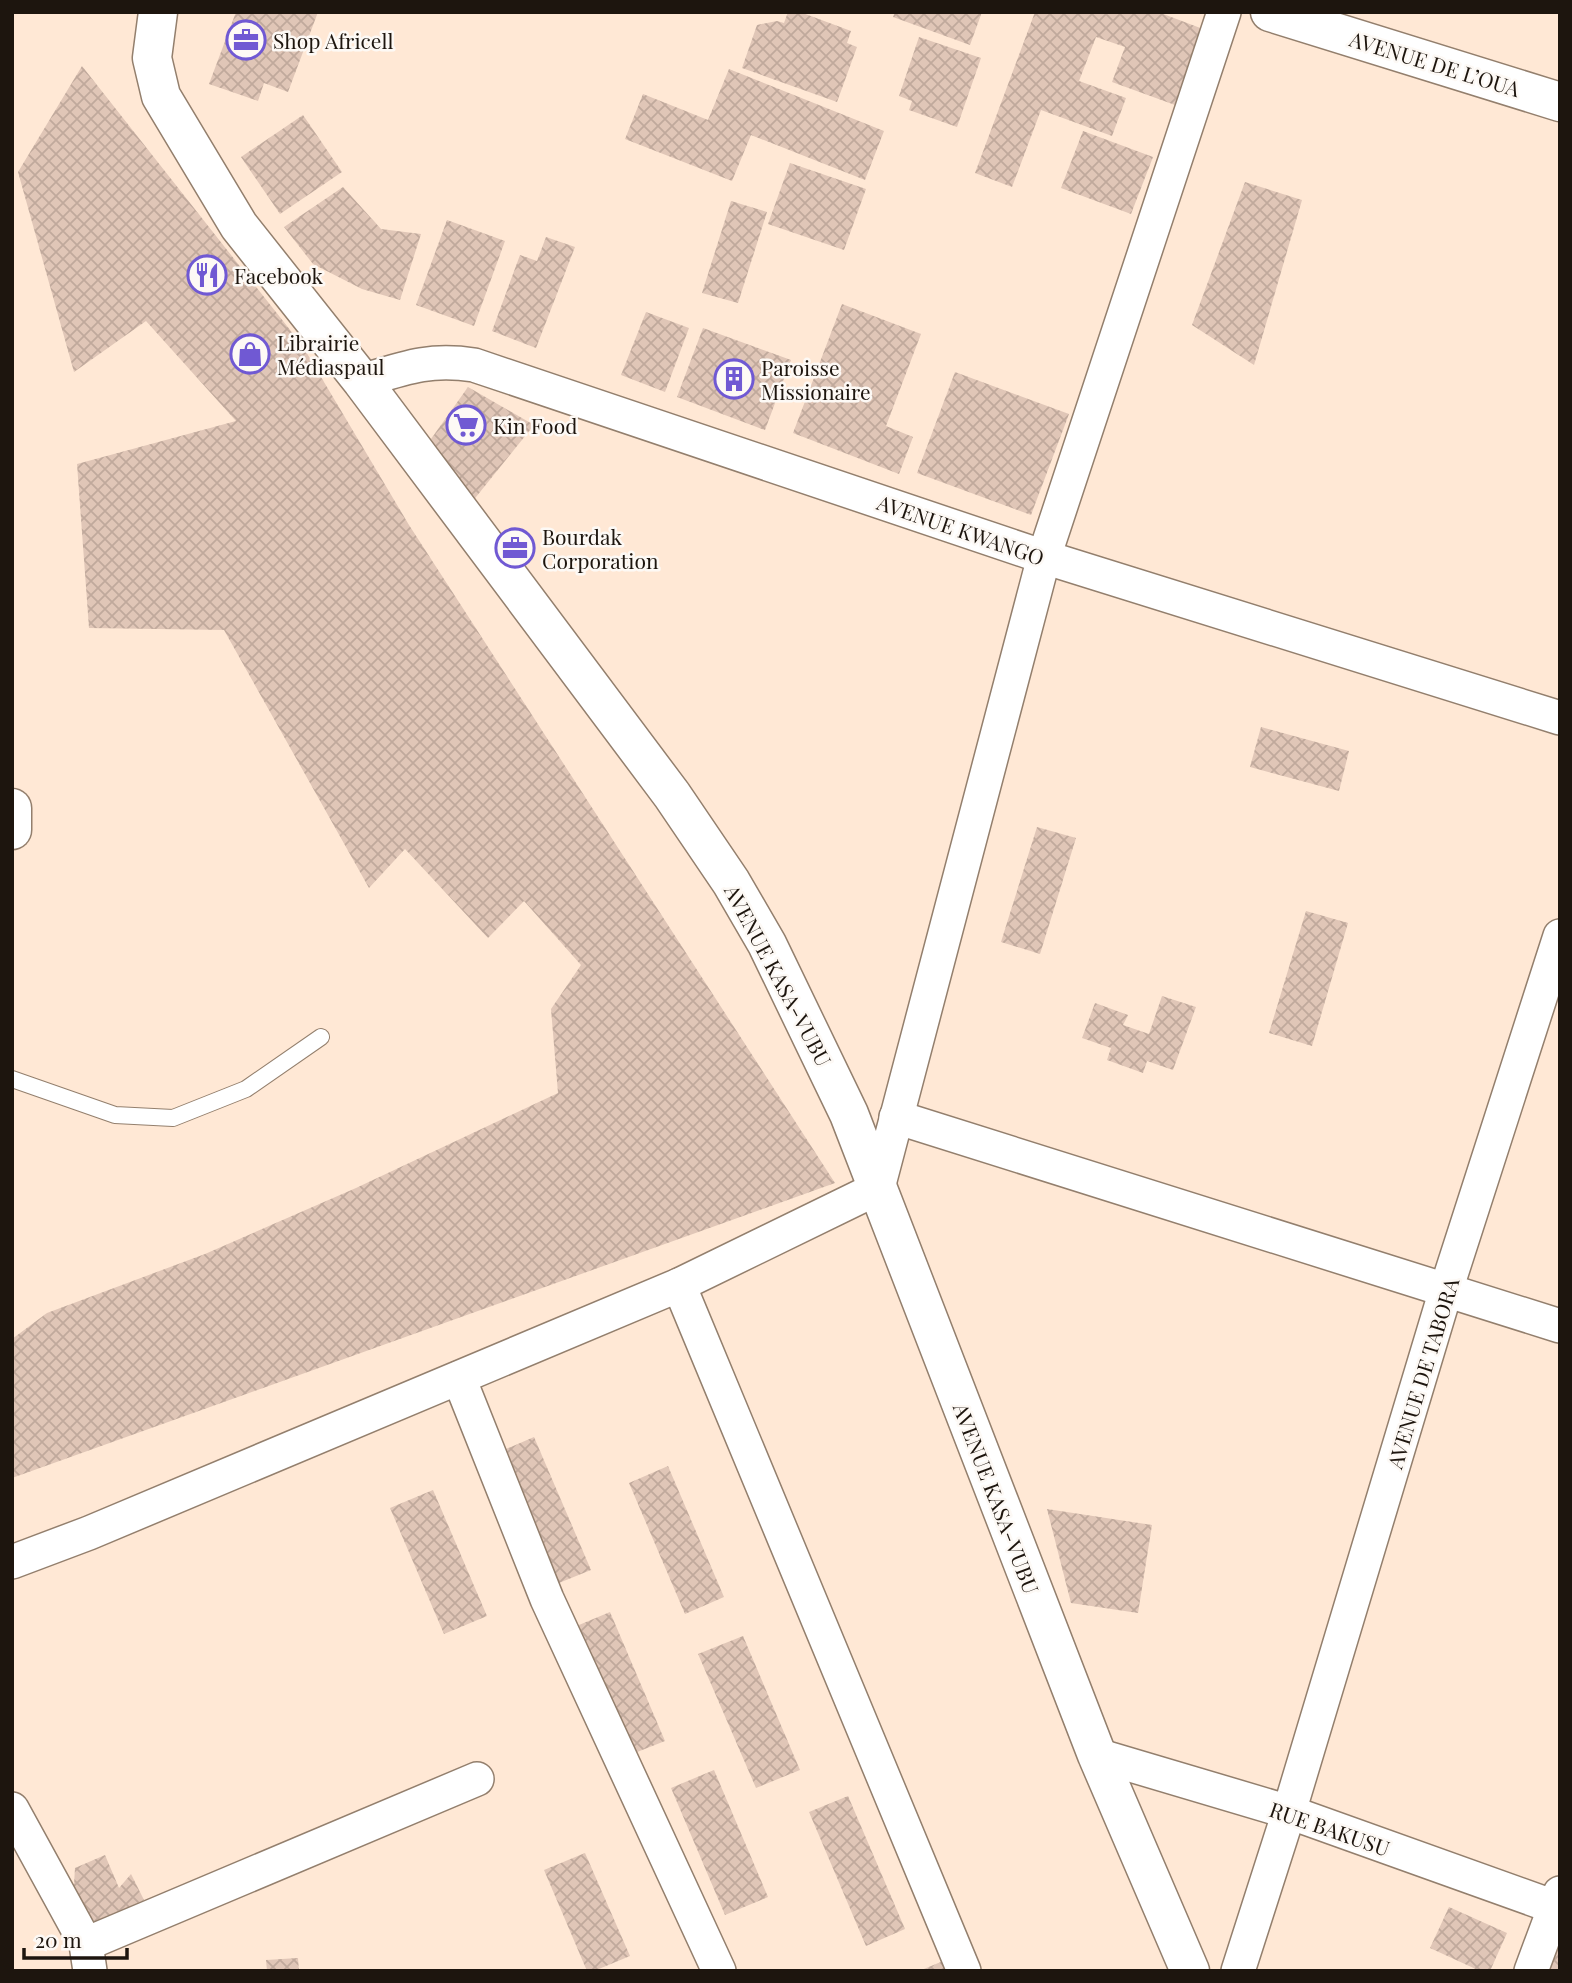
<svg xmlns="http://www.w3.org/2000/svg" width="1572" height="1983" viewBox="0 0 1572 1983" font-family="'Playfair Display',serif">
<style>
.building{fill:url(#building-cross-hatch)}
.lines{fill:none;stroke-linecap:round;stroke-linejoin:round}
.service-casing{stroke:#937f6d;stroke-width:18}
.minor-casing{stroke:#937f6d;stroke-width:36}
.tertiary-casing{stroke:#937f6d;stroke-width:41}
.primary-casing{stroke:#937f6d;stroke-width:41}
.service{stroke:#fff;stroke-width:16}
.minor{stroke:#fff;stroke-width:33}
.tertiary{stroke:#fff;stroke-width:38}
.primary{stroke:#fff;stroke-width:38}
.labels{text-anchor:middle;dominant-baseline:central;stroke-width:5;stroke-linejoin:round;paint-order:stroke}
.poi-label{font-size:21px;fill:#1d150e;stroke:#fdf9f5;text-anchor:start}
.street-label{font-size:21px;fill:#1d150e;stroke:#fdf9f5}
</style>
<defs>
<pattern id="building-cross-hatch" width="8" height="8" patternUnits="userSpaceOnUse" patternTransform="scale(1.75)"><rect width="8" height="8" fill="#e0c6b7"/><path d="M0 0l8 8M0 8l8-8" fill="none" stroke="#c0a99c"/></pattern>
</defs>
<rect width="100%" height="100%" fill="#ffe8d5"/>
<g class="building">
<polygon points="236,12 318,12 288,92 264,83 258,101 209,84"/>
<polygon points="788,12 800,12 851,31 847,43 857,47 837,102 742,68 757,25 777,21 784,23"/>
<polygon points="895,12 982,12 970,45 893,17"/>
<polygon points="1035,12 1158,12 1203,29 1175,105 1112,82 1125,47 1096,37 1079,81 1126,98 1112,136 1041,110 1012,187 975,173"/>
<polygon points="919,37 981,58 957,127 909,110 912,101 899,96"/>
<polygon points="82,66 302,345 409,525 835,1183 12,1478 12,1339 47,1313 205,1254 356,1188 558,1093 551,1009 581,965 524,901 488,938 405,849 369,888 224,630 89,628 77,464 236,421 146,321 74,372 18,172"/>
<polygon points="729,69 884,131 865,180 751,135 732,181 625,139 643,94 708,120"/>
<polygon points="303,115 342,172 280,214 241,157"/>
<polygon points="1083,131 1153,157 1131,214 1061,188"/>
<polygon points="790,163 866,189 844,250 768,224"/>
<polygon points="1245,182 1302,200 1254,365 1192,325"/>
<polygon points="343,187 381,229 421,234 400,300 362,289 313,264 284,227"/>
<polygon points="731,201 767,212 738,303 702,293"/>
<polygon points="447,220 505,241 474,326 416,305"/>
<polygon points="546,237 575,247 536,348 492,331 520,255 537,261"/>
<polygon points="842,304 921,334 886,426 913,437 899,474 793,433"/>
<polygon points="646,312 689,328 665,392 621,375"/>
<polygon points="703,328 791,360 765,430 677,397"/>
<polygon points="955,372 1069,414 1031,515 917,473"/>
<polygon points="468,387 534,425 472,502 431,439"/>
<polygon points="1261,727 1349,751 1339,791 1250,767"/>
<polygon points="1037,827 1076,838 1040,954 1001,942"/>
<polygon points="1306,911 1348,923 1312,1046 1269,1033"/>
<polygon points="1162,996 1196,1007 1173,1070 1147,1061 1143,1073 1107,1060 1111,1048 1082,1038 1095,1003 1128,1015 1123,1025 1149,1034"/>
<polygon points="534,1437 591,1570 549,1587 492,1455"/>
<polygon points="668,1466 724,1597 685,1614 629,1483"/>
<polygon points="433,1490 487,1616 444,1634 390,1508"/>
<polygon points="1047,1509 1152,1525 1138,1613 1071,1603"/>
<polygon points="610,1612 665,1741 622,1758 567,1630"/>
<polygon points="743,1636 800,1770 756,1788 698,1654"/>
<polygon points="714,1770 768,1897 725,1915 671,1788"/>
<polygon points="848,1796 905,1929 866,1946 809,1812"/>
<polygon points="585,1853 630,1956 594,1971 587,1971 544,1870"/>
<polygon points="105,1855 119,1888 131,1874 144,1900 96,1923 73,1900 75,1868"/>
<polygon points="1449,1907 1507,1933 1490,1971 1480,1971 1430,1948"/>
<polygon points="1560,1937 1560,1971 1546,1971"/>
<polygon points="298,1958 299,1971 267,1971 266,1960"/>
<polygon points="948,1959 953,1971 919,1971"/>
</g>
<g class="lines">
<g class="service-casing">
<polyline id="service" points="12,1079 115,1115 173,1118 246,1089 321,1037"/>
</g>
<g class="minor-casing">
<g id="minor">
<path d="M362 381C404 368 429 358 474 365L1044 557 1560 718"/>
<polyline points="896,1117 1560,1326"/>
<polyline points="679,1285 964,1971"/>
<polyline points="459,1378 547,1599 719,1971"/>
<polyline points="12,1562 89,1533 679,1285 878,1188 1044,557 1224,12"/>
<polyline points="1097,1755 1289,1812 1560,1909"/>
<polyline points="12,1809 86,1944 90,1971"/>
<polyline points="86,1944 477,1779"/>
<polyline points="1238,1971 1289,1812 1446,1290 1560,936"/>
<polyline points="1531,1971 1560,1893"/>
</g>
</g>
<g class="tertiary-casing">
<polyline id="tertiary" points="1270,12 1560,102"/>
</g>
<g class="primary-casing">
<g id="primary">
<polyline points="158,12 152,58 161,96 239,226 362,381 672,795 731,882 767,944 849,1114 1097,1755 1190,1971"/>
<polyline points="12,808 12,830"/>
</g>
</g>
<use href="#service" class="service"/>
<use href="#minor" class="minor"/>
<use href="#tertiary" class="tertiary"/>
<use href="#primary" class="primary"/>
</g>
<defs>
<g id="office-ring" transform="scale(2.0125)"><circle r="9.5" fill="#fdf9f5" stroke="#7059d3" stroke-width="1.5"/><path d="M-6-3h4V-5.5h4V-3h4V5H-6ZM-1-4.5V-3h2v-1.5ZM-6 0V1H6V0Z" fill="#7059d3"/></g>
<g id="restaurant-ring" transform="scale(2.0125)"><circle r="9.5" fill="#fdf9f5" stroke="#7059d3" stroke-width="1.5"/><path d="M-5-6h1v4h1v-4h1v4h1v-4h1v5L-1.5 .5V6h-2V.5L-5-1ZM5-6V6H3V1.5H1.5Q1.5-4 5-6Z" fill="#7059d3"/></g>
<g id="shop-ring" transform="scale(2.0125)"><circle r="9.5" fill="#fdf9f5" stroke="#7059d3" stroke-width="1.5"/><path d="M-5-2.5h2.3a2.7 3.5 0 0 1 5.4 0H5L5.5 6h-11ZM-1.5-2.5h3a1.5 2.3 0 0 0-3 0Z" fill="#7059d3"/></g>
<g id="building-ring" transform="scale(2.0125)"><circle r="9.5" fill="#fdf9f5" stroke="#7059d3" stroke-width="1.5"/><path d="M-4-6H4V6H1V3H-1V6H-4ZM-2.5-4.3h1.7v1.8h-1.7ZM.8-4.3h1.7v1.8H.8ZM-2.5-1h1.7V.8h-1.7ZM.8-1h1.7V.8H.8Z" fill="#7059d3"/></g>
<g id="supermarket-ring" transform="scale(2.0125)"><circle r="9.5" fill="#fdf9f5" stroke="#7059d3" stroke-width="1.5"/><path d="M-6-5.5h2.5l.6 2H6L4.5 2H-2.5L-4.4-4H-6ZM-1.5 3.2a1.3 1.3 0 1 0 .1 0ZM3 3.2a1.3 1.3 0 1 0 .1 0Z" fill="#7059d3"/></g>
</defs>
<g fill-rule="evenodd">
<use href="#office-ring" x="246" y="40"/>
<use href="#restaurant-ring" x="207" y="275"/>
<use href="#shop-ring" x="250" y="354"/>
<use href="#building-ring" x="734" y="379"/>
<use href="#supermarket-ring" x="466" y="425"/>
<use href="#office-ring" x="515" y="548"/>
</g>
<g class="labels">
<g class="poi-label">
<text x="273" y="40">Shop Africell</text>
<text x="234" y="275">Facebook</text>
<text x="277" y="342">Librairie<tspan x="277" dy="24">Médiaspaul</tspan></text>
<text x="761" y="367">Paroisse<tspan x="761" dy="24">Missionaire</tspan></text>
<text x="493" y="425">Kin Food</text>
<text x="542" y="536">Bourdak<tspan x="542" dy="24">Corporation</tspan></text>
</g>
<g class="street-label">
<text transform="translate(1435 63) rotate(17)">AVENUE DE L’OUA</text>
<text transform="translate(961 529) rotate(19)">AVENUE KWANGO</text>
<text transform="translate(779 975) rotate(62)">AVENUE KASA-VUBU</text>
<text transform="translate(1422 1373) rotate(-73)">AVENUE DE TABORA</text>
<text transform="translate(997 1498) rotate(69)">AVENUE KASA-VUBU</text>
<text transform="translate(1330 1828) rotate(19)">RUE BAKUSU</text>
</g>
</g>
<rect width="1572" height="1983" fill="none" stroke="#1d150e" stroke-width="28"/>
<path d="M24 1948v10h103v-10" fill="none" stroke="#1d150e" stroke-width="3.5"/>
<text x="35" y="1948" font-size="21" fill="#1d150e" stroke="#fdf9f5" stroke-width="5" paint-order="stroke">20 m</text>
</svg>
